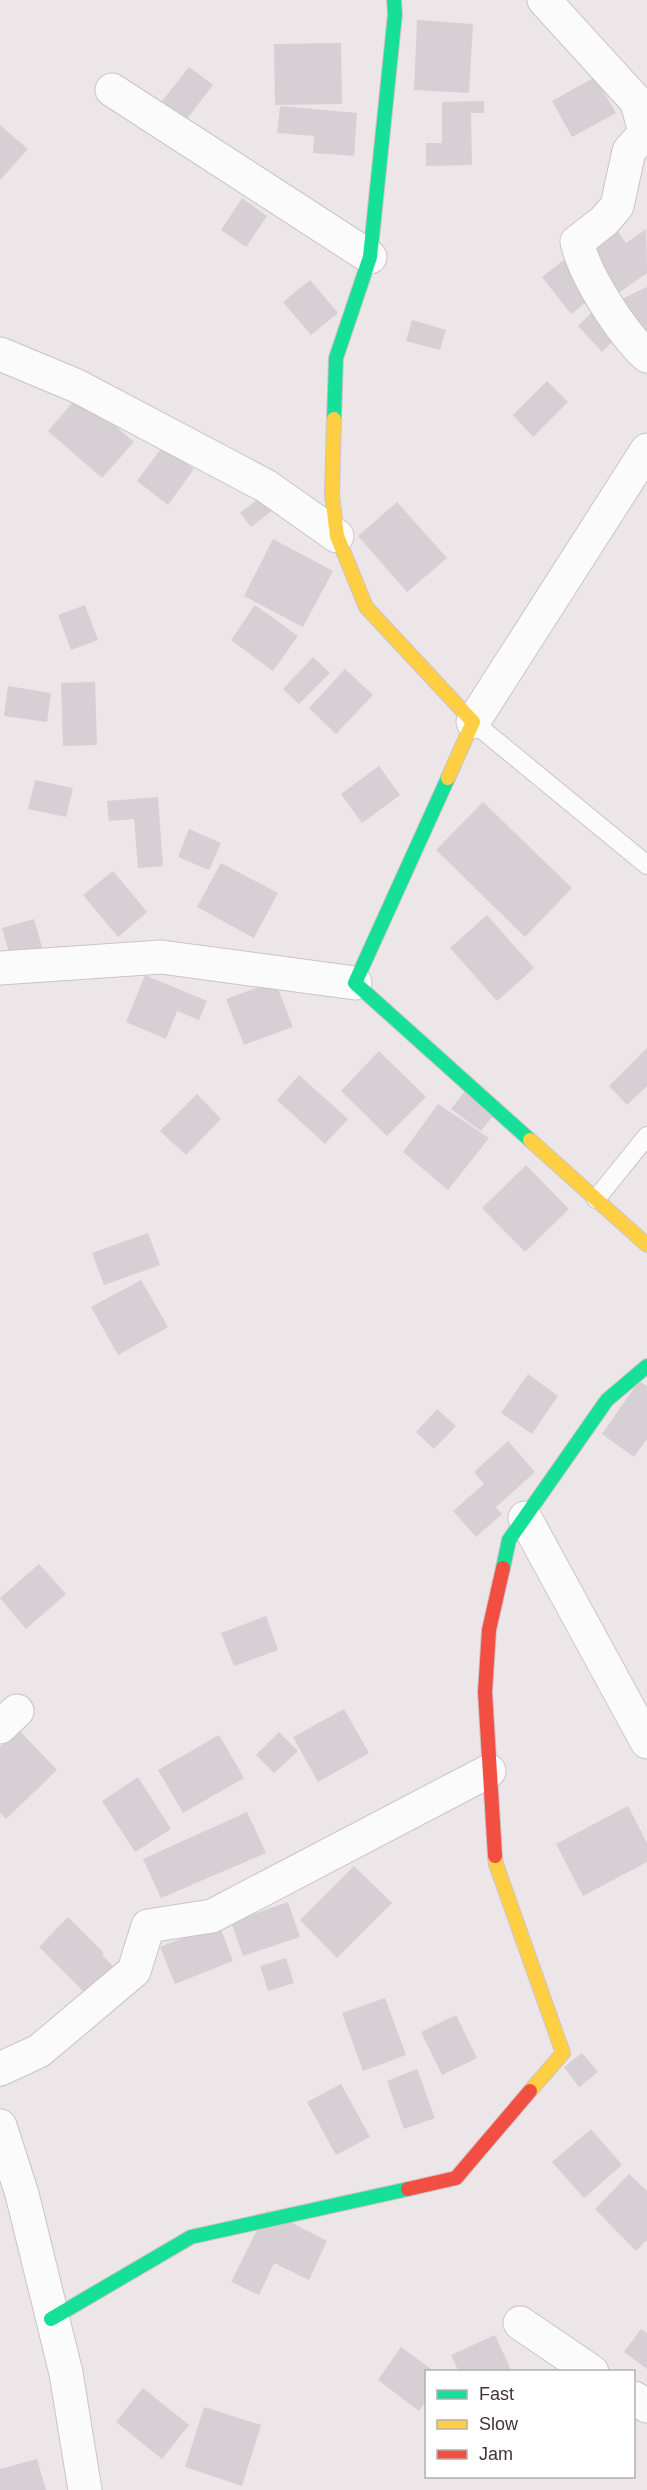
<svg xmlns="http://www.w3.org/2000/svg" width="647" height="2490" viewBox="0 0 647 2490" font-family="Helvetica,sans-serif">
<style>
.building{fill:#d6cfd3}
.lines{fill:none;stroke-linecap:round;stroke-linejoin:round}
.lane-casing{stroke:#cbc3c7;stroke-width:20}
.street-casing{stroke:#cbc3c7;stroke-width:35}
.fast-casing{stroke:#cfc3c9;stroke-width:16}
.slow-casing{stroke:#cfc3c9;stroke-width:16}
.jam-casing{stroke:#cfc3c9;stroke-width:16}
.lane{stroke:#fcfbfc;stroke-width:18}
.street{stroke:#fcfbfc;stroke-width:33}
.fast{stroke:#16e098;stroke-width:14}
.slow{stroke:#ffcf43;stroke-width:14}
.jam{stroke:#f24e42;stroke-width:14}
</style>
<rect width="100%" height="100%" fill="#ece6e9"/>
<g class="building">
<polygon points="417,20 473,24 469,93 414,90"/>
<polygon points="341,43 342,104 275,105 274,44"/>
<polygon points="189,67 213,85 186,120 162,101"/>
<polygon points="595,77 616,113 572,137 552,101"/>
<polygon points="484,101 484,113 471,113 472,165 426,166 426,143 442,143 442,102"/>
<polygon points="280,106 357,113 354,156 313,153 314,136 277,133"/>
<polygon points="0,125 28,149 0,180"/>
<polygon points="242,198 267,216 246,247 221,230"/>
<polygon points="646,229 647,273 613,297 583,255 617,230 626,243"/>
<polygon points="564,260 593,297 571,314 542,277"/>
<polygon points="310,280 338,313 311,335 283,302"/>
<polygon points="647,287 647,345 622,299"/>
<polygon points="597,307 622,332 602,352 578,326"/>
<polygon points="412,320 446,330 440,350 406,341"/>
<polygon points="547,381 568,402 533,437 513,415"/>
<polygon points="79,395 134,442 102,478 48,431"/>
<polygon points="163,446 194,469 168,505 137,481"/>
<polygon points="263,495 274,509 251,527 240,513"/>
<polygon points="397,502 447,558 407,592 358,536"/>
<polygon points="273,539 333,571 303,627 244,596"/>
<polygon points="85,605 98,640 71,650 58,615"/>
<polygon points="255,605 298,636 273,671 231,640"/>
<polygon points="313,657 330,673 299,704 283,689"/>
<polygon points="345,669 373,695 336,734 309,708"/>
<polygon points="95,682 97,745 63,746 61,683"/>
<polygon points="8,686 51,693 47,722 4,716"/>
<polygon points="379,766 400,795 362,823 341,794"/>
<polygon points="35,780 73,788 66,817 28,809"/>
<polygon points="158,797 163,866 138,868 134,819 109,821 107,801"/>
<polygon points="483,802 572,888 525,937 436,850"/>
<polygon points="189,829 221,843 209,870 178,857"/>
<polygon points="221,863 278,893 254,938 197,907"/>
<polygon points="113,871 147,912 118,937 83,895"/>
<polygon points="487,915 534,968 497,1001 450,948"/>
<polygon points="34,919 44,954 12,963 2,928"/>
<polygon points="145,975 207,1001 199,1020 177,1011 166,1039 126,1022"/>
<polygon points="275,981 293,1027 244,1045 226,999"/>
<polygon points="647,1048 647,1086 627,1105 609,1086"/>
<polygon points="379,1051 426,1097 387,1136 341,1091"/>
<polygon points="299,1075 348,1119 325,1144 277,1100"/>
<polygon points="466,1090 496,1112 481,1131 451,1109"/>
<polygon points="197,1094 221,1119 186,1155 160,1131"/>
<polygon points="438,1104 489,1138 448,1190 403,1152"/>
<polygon points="526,1165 569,1209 525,1252 482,1208"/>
<polygon points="148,1233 160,1265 104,1285 92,1253"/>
<polygon points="141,1280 168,1327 118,1355 91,1307"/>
<polygon points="528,1374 558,1396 532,1434 501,1413"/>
<polygon points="639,1381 647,1386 647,1439 634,1457 602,1434"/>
<polygon points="437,1409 456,1426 434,1449 416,1432"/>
<polygon points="508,1441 535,1472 496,1507 502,1514 476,1537 453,1511 484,1484 474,1472"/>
<polygon points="39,1564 66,1594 26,1629 0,1598"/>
<polygon points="266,1616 278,1650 234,1666 221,1633"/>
<polygon points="344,1709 369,1753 318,1782 293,1737"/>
<polygon points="18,1729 57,1770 6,1819 0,1813 0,1747"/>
<polygon points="279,1732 298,1751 274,1773 256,1755"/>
<polygon points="219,1735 244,1778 183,1813 158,1770"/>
<polygon points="138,1777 171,1829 135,1852 102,1801"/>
<polygon points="628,1806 647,1843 647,1862 583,1896 556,1844"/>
<polygon points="247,1812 266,1853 161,1898 143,1859"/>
<polygon points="354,1866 392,1903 337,1958 300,1920"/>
<polygon points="288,1902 300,1937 243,1956 231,1922"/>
<polygon points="68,1917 104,1953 102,1955 114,1967 87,1995 39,1947"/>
<polygon points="219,1924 233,1961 175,1984 160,1947"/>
<polygon points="286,1958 294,1983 268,1991 260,1966"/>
<polygon points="385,1998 406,2055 363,2071 342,2013"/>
<polygon points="456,2015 477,2058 442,2075 421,2032"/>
<polygon points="582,2053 598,2072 579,2087 564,2067"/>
<polygon points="417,2069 435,2118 404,2129 387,2081"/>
<polygon points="341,2084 370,2137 336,2155 307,2102"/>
<polygon points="591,2129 622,2165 584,2198 552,2162"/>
<polygon points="629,2174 647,2191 647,2240 636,2251 595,2209"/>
<polygon points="267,2210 327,2241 309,2280 274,2263 259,2295 231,2282"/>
<polygon points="641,2329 647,2333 647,2369 624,2352"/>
<polygon points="495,2335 512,2372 459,2372 451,2355"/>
<polygon points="401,2347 435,2372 426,2372 426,2401 419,2411 378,2380"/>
<polygon points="143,2388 189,2425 162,2459 116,2422"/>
<polygon points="204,2407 261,2425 242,2486 185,2467"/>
<polygon points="37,2459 46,2490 0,2490 0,2469"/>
</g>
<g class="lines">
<g class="lane-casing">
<g id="lane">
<polyline points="473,722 647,865"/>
<polyline points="596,1199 647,1136"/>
</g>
</g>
<g class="street-casing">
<g id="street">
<path d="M544 0 637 102 645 133 629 151 617 206 604 221 577 242C585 276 621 332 647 356"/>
<polyline points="112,90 370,257"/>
<polyline points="0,354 77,386 266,486 337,536"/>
<polyline points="473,722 647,450"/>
<polyline points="0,968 161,957 355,983"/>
<polyline points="525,1518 647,1742"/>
<polyline points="0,1727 17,1711"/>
<polyline points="0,2069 39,2051 134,1971 148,1926 212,1916 489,1771"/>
<polyline points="0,2126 22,2194 66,2373 85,2490"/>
<polyline points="520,2323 592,2372"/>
<polyline points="634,2398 647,2406"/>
</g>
</g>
<g class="fast-casing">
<g id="fast">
<polyline points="334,419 336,358 370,257 395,14 394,0"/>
<polyline points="448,778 355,983 530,1140"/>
<polyline points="503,1568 509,1540 607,1400 647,1366"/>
<polyline points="51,2319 191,2237 408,2189"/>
</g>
</g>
<g class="slow-casing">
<g id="slow">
<polyline points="334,419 332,495 337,536 366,607 473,722 448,778"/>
<polyline points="530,1140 647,1245"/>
<polyline points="495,1856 496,1864 563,2053 530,2091"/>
</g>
</g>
<g class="jam-casing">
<g id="jam">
<polyline points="495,1856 485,1692 489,1630 503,1568"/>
<polyline points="408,2189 456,2178 530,2091"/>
</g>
</g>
<use href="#lane" class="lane"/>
<use href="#street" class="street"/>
<use href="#fast" class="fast"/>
<use href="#slow" class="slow"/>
<use href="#jam" class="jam"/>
</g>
<rect x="425" y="2370" width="210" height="108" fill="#ffffff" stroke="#b3aeb1" stroke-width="1.5"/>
<rect x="437" y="2390" width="30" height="9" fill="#16e098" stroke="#b3aeb1" stroke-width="1.5"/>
<text x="479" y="2400" font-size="18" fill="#41343c">Fast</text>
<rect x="437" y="2420" width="30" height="9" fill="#ffcf43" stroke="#b3aeb1" stroke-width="1.5"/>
<text x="479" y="2430" font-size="18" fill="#41343c">Slow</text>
<rect x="437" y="2450" width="30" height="9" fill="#f24e42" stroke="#b3aeb1" stroke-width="1.5"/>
<text x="479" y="2460" font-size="18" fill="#41343c">Jam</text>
</svg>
